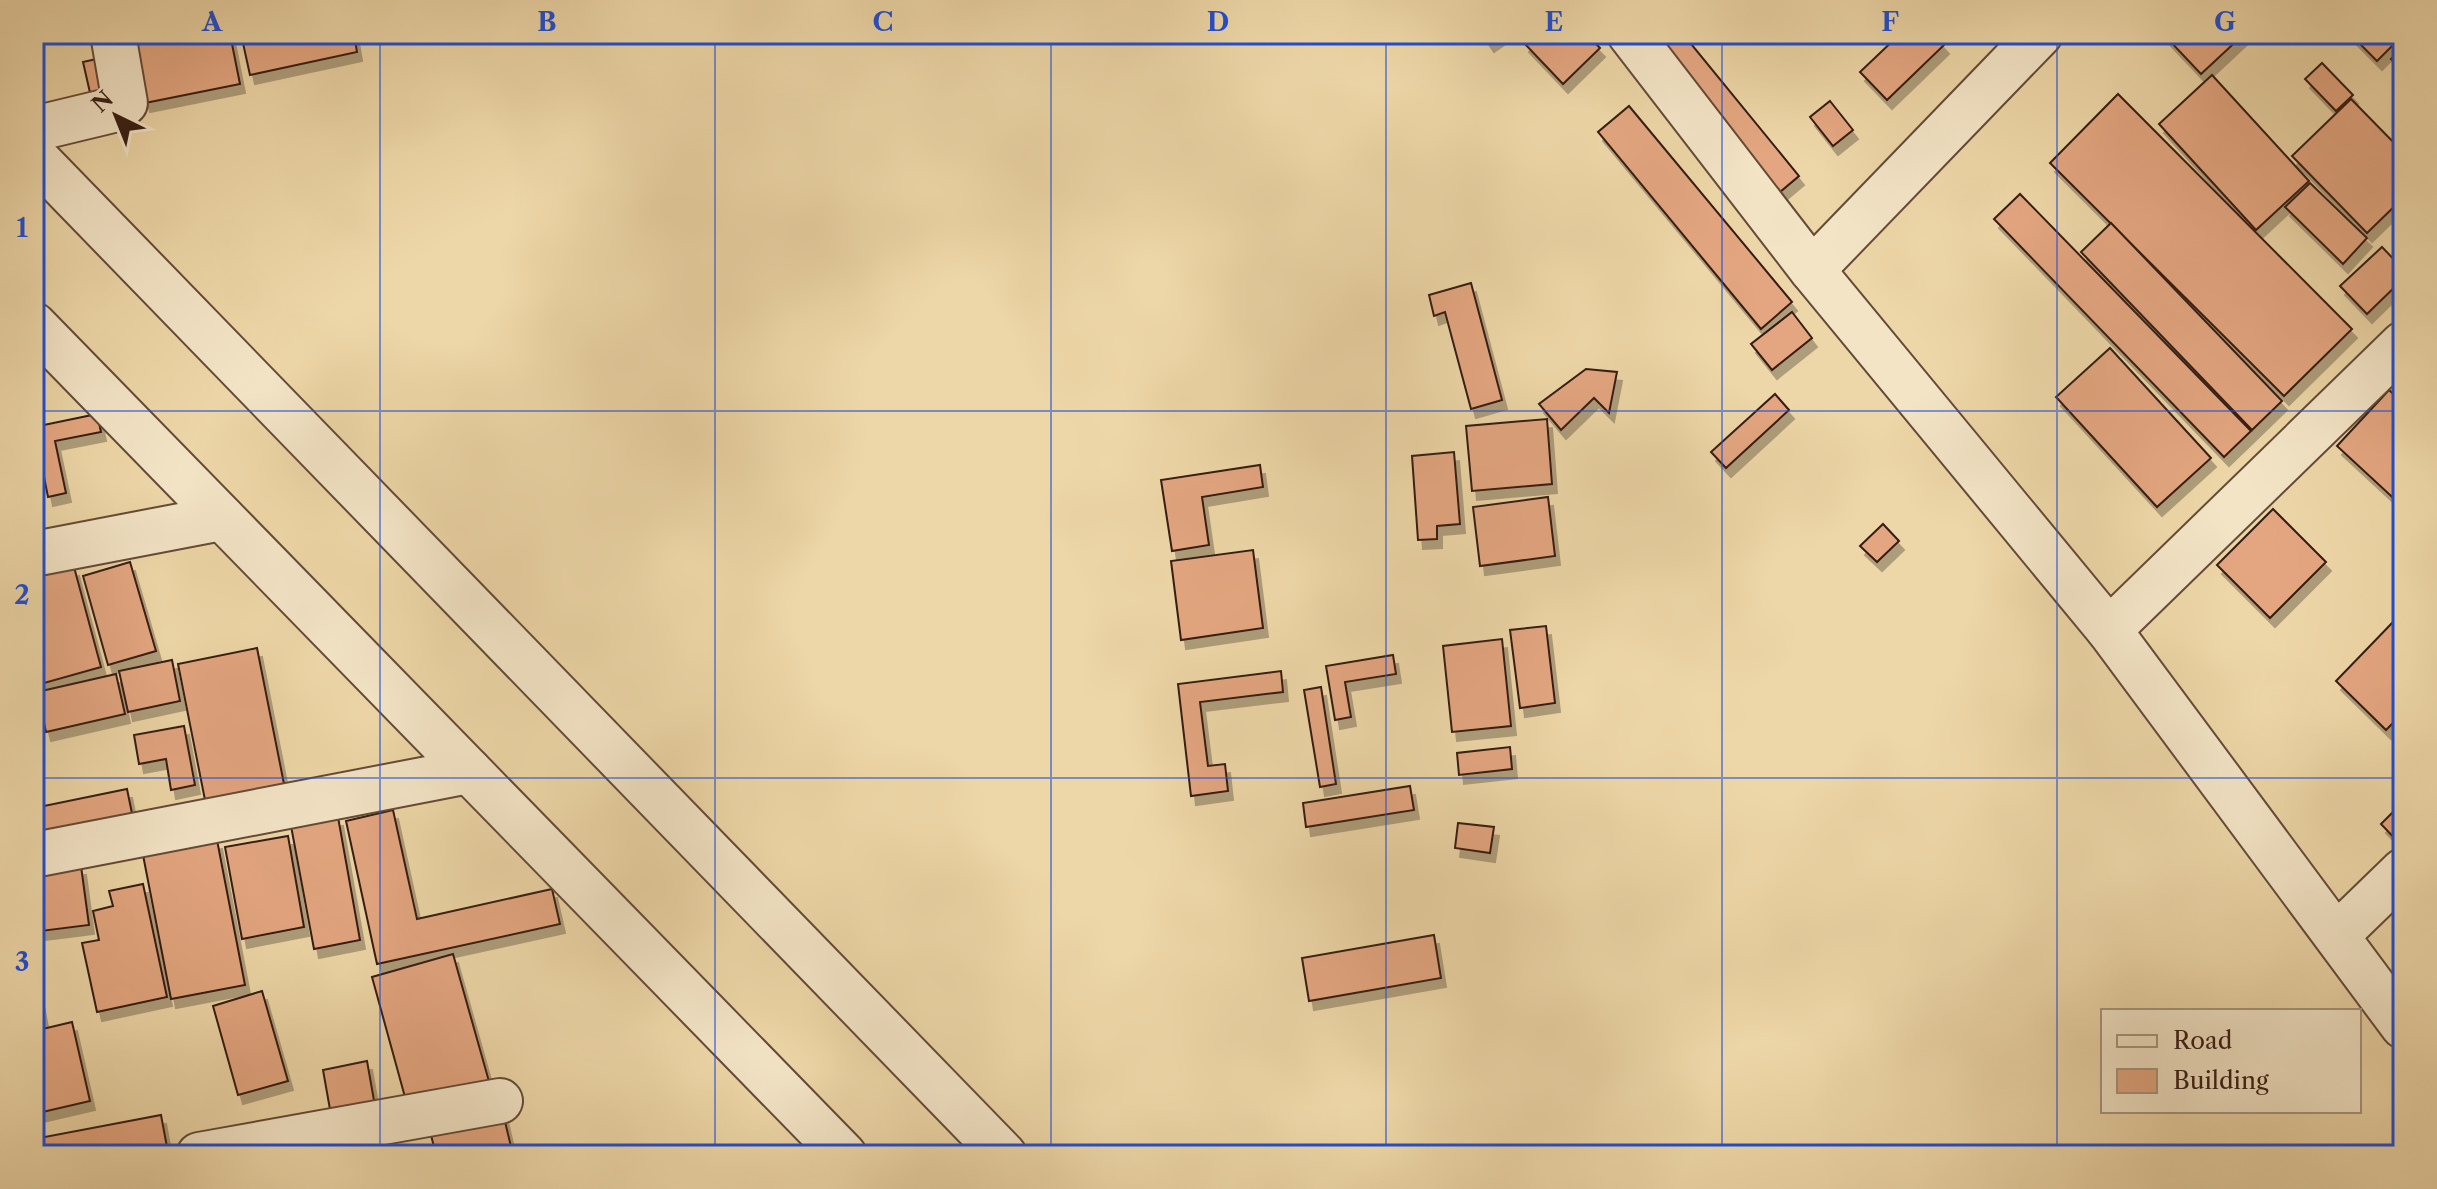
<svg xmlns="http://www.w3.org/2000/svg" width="2437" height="1189" viewBox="0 0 2437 1189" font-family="'Libre Caslon Text',serif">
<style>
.building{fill:#e3a680;stroke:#361c12;stroke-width:2;filter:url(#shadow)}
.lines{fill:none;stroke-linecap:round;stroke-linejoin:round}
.minor-casing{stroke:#644a37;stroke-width:48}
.tertiary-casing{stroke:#644a37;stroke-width:48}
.minor{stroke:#f3e4c6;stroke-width:44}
.tertiary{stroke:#f3e4c6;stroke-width:44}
.grid{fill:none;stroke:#1d4ed8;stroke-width:2;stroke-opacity:0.55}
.neatline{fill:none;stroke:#1d4ed8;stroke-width:3}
.grid-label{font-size:26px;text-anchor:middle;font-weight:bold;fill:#1d4ed8}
</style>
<defs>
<filter id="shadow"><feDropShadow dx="5" dy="9" stdDeviation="0" flood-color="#0004"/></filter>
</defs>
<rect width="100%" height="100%" fill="#edd6a7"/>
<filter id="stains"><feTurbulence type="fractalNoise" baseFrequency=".0025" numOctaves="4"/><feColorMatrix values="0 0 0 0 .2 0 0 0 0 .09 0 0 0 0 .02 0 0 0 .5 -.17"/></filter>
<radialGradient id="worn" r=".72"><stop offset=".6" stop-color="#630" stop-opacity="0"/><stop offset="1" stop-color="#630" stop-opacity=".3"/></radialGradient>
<g class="building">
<polygon points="131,34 230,34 240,84 145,103"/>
<polygon points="241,34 354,34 357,52 250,75"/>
<polygon points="1483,34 1502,34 1489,43"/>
<polygon points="1533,34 1586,34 1600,48 1563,84 1524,43"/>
<polygon points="1666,34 1683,34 1799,176 1780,192 1656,42"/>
<polygon points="1900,34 1934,34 1944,45 1887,100 1860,72"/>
<polygon points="2170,34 2244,34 2201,74 2166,37"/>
<polygon points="2350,34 2403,34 2403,35 2377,61"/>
<polygon points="2403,47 2403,70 2391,59"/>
<polygon points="101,58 109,93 91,97 83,62"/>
<polygon points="2322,63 2353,95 2336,111 2305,79"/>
<polygon points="2212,75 2309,181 2256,230 2159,124"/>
<polygon points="2118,94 2352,329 2284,396 2050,163"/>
<polygon points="2351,99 2403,152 2403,198 2367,233 2292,156"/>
<polygon points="1830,101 1853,130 1833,146 1810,117"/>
<polygon points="1629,106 1792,302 1761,329 1598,132"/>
<polygon points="2310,183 2367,238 2343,264 2285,207"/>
<polygon points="2020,194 2251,431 2224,457 1994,219"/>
<polygon points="2111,223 2282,401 2252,430 2081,252"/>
<polygon points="2382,247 2403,269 2403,279 2367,314 2340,286"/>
<polygon points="1471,283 1502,400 1471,409 1445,312 1434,316 1429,295"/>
<polygon points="1792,312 1812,338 1772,370 1751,344"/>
<polygon points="2110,348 2211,458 2157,507 2056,397"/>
<polygon points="1586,369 1617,372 1609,413 1594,398 1561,430 1539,404"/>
<polygon points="2389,390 2403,403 2403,507 2337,446"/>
<polygon points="1775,394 1789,410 1726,468 1711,452"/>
<polygon points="97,414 101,432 55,441 66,493 48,497 34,427"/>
<polygon points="1547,419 1552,484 1472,491 1466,426"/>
<polygon points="1454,452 1460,524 1437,526 1437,539 1418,540 1412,456"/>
<polygon points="1260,465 1263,487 1202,497 1209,545 1172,551 1161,480"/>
<polygon points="1548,497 1555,556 1480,566 1473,507"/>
<polygon points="2273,509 2326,562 2270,618 2217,565"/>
<polygon points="1883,524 1899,541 1877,562 1860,546"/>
<polygon points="1253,550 1263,628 1181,640 1171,561"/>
<polygon points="130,562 156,651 108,665 83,576"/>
<polygon points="74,567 101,667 37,685 34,578"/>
<polygon points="2394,621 2403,630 2403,713 2386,730 2336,681"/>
<polygon points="1546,626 1555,703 1520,708 1510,630"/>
<polygon points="1502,639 1511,726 1452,732 1443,646"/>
<polygon points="257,648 286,794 207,810 178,664"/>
<polygon points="1393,655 1396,674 1345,682 1351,717 1335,720 1326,666"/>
<polygon points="172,660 180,701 128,712 119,671"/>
<polygon points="1281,671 1283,692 1200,702 1208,766 1225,764 1228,791 1191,796 1178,684"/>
<polygon points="116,674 125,714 46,732 37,692"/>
<polygon points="1321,687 1336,784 1320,787 1304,690"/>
<polygon points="184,726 195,785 171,790 166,759 139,764 134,735"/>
<polygon points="1510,747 1512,769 1459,775 1457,753"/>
<polygon points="1410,786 1414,810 1306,827 1303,803"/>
<polygon points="127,789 135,828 34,849 34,808"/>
<polygon points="2403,802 2403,839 2399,843 2381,824"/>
<polygon points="393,810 417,919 552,889 560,924 377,964 346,821"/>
<polygon points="338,817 360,940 314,949 291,826"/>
<polygon points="1458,823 1494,827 1490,853 1455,848"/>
<polygon points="288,836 304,927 242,939 225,847"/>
<polygon points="217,840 245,985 171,999 143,855"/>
<polygon points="81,866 89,925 41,931 34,873"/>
<polygon points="143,884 167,997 97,1012 82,943 99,940 93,911 113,906 109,891"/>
<polygon points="1434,935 1441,978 1309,1001 1302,958"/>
<polygon points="453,954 490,1085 408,1108 372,977"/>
<polygon points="34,972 43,1018 34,1019"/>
<polygon points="262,991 288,1081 238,1095 213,1006"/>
<polygon points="72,1022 90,1101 34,1114 34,1031"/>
<polygon points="367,1061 375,1106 331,1115 323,1070"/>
<polygon points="501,1105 513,1155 436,1155 428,1123"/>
<polygon points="161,1115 167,1147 127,1155 34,1155 34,1139"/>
</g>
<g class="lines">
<g class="minor-casing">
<g id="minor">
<polyline points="34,129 117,109 125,103 113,34"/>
<polyline points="1812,270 2040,34"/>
<polyline points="34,554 222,518"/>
<polyline points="2109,630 2403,344"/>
<polyline points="34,855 469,771"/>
<polyline points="2337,935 2403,871"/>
<polyline points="199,1155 500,1101"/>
</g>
</g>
<g class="tertiary-casing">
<g id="tertiary">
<polyline points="1630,34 1812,270 2109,630 2403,1026"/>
<polyline points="34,156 1004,1155"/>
<polyline points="34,325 844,1155"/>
</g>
</g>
<use href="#minor" class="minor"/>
<use href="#tertiary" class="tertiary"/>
</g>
<path class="grid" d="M380 34V1155M715 34V1155M1051 34V1155M1386 34V1155M1722 34V1155M2057 34V1155M34 411H2403M34 778H2403"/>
<rect width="2437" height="1189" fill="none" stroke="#edd6a7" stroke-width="88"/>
<rect x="2101" y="1009" width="260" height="104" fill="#f3e4c6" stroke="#a7947e" stroke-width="2"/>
<rect x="2117" y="1035" width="40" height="12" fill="#f3e4c6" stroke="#a7947e" stroke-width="2"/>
<text x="2173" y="1049" font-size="24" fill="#361c12">Road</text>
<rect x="2117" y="1069" width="40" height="24" fill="#e3a680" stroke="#a7947e" stroke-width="2"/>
<text x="2173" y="1089" font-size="24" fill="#361c12">Building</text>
<g transform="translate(116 116) rotate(317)" stroke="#f3e4c6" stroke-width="6" paint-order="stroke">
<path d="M0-6L14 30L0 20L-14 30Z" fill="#361c12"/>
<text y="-12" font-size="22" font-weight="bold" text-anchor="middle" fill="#361c12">N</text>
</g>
<rect x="44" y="44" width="2349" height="1101" class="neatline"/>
<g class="grid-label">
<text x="212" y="31">A</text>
<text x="547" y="31">B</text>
<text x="883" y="31">C</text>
<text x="1218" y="31">D</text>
<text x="1554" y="31">E</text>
<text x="1890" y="31">F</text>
<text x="2225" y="31">G</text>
<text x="22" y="237">1</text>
<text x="22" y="604">2</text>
<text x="22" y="971">3</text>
</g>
<rect width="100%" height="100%" filter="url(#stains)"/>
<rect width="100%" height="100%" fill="url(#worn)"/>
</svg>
